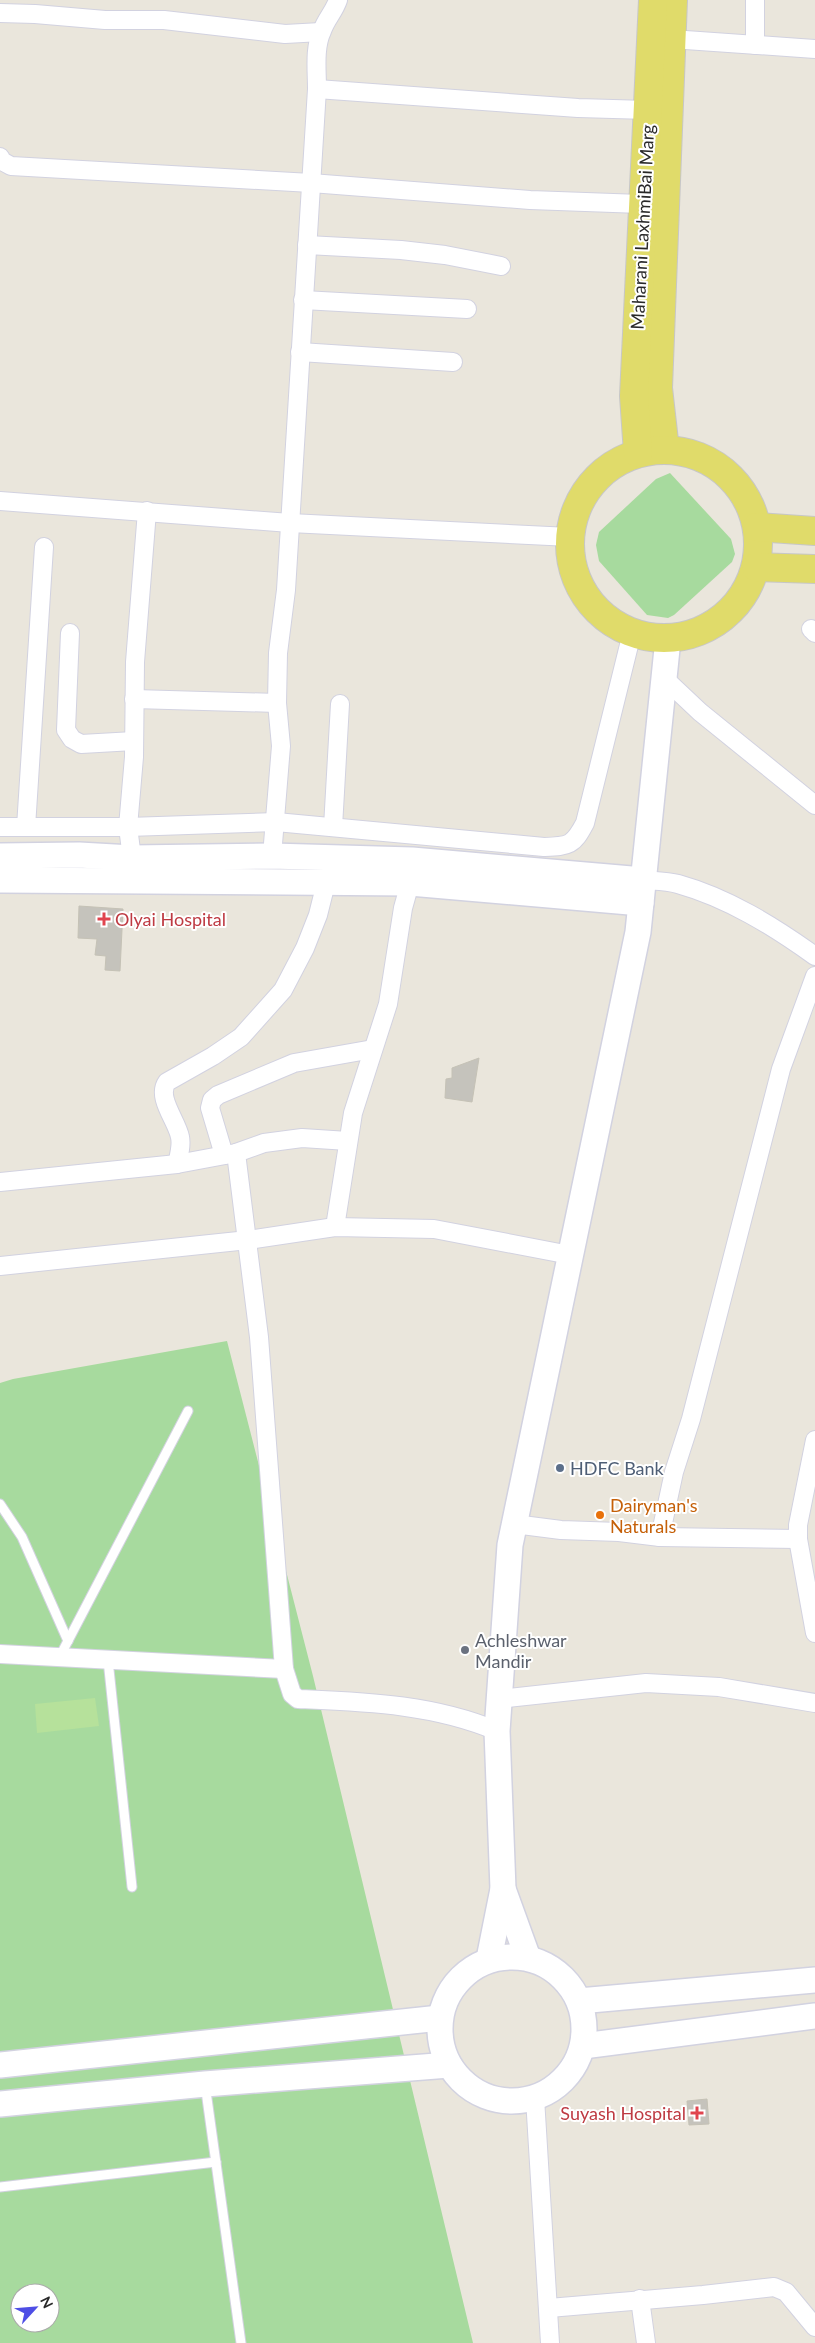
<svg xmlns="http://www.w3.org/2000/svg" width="815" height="2343" viewBox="0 0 815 2343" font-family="Lato,sans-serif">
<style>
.green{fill:#a7da9e;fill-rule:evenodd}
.pitch{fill:#b6e19b}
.building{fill:#c5c3bc;stroke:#c5c2b6}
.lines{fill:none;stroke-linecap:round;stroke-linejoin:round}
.lane-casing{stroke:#d2d2e0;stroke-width:11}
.street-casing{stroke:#d2d2e0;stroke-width:20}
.secondary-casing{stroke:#d2d2e0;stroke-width:28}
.primary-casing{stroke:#c7c7c7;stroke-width:30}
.lane{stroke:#fff;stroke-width:9}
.street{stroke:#fff;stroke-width:18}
.secondary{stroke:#fff;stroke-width:25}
.primary{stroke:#e0db6a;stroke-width:28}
.health-dot{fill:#e0444e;stroke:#fff;stroke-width:2}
.service-dot{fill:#5c6f8a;stroke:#fff;stroke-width:2}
.food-dot{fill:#e8710a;stroke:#fff;stroke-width:2}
.worship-dot{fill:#6b7280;stroke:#fff;stroke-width:2}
.labels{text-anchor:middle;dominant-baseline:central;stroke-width:4;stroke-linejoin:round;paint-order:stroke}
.street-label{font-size:18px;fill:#292929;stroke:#fff}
.health-label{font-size:18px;fill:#be3a42;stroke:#fff;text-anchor:start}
.service-label{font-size:18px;fill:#4e5e75;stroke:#fff;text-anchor:start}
.food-label{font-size:18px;fill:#c56008;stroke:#fff;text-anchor:start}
.worship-label{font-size:18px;fill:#5b616d;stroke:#fff;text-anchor:start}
</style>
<rect width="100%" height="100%" fill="#eae6dc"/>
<g class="green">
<polygon points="670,473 731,539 735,554 732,562 674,615 668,618 647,615 599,561 596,545 599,532 656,479"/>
<path d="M227 1341 313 1676 473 2343H0V1383L13 1379ZM20 2293H50V2323H20Z"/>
</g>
<polygon class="pitch" points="95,1698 99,1726 37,1733 35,1704"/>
<g class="building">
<polygon points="79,906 123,909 120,971 105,970 106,956 95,955 97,939 78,938"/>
<polygon points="479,1058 472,1102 445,1098 446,1079 452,1078 452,1068"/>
<polygon points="707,2099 709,2124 689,2125 687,2101"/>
</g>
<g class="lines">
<g class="lane-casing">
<g id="lane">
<polyline points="0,1504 22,1537 68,1641"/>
<polyline points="59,1658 188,1411"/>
<polyline points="108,1660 132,1887"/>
<polyline points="205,2084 241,2343"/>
<polyline points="0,2187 216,2162"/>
</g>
</g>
<g class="street-casing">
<g id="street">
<polyline points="0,13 35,14 105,20 164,20 285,34 321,32"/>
<polyline points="671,39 815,49"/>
<polyline points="755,45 755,0"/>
<polyline points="317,89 578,108 648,110"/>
<polyline points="0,157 2,161 11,166 311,183 530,200 641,204"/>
<polyline points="307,245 401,250 445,255 501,266"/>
<polyline points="303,300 467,309"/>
<polyline points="300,352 453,362"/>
<polyline points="0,501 290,523 570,537"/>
<polyline points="811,629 815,633"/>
<polyline points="70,633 66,730 72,739 81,744 134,741"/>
<polyline points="665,679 700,712 815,805"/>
<polyline points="134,699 277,703"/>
<path d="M0 827H128L276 822 544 847C569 846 573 846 585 823L632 633"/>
<polyline points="26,827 44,547"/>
<polyline points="333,827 340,704"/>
<path d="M272 856 281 746 277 703 278 653 286 590 317 89C317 70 314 48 322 31 326 19 334 12 338 0"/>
<polyline points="132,858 128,827 134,757 135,662 147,511"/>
<path d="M643 880C655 881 667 881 678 884 728 898 773 926 815 956"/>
<path d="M236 1153 259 1337 284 1669 292 1694 298 1699C366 1702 433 1704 497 1731"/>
<polyline points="224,1155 210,1108 212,1100 218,1095 294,1063 373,1049"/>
<path d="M177 1164C179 1155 182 1146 180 1137 177 1121 156 1097 167 1082L213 1056 241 1037 283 990 305 948 318 915 326 883 331 873"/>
<polyline points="0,1182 177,1164 236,1153 264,1143 302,1138 348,1141"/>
<polyline points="335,1227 353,1113 388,1004 403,908 410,883"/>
<polyline points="0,1266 248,1240 335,1227 434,1229 570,1255"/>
<polyline points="815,1440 798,1525 798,1539 815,1633"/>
<polyline points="514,1524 561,1530 619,1532 660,1537 798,1539"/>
<polyline points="660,1537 674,1472 691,1419 781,1069 815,976"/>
<polyline points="0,1654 284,1669"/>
<polyline points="499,1699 646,1683 719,1687 815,1703"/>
<polyline points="535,2098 550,2343"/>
<polyline points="640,2299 646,2343"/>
<polyline points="549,2308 703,2295 774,2287 786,2292 815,2327"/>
</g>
</g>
<g class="secondary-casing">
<g id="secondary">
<polyline points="0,856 79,855 132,858 272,856 412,860 643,880"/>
<polyline points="0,880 410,883 641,903"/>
<polyline points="503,1889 528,1958"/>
<circle cx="512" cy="2029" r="72"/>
<polyline points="489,1959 503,1889 497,1731 510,1545 638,932 668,639"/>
<polyline points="579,2001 815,1980"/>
<polyline points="583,2046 815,2016"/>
<polyline points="0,2065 440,2018"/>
<polyline points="0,2104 205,2084 449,2065"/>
</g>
</g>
<g class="primary-casing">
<g id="primary">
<polyline points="665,450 658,388 673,0"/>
<circle cx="664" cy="544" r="94"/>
<polyline points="638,453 634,396 653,0"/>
<polyline points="757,527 815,531"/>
<polyline points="756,567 815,569"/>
</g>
</g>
<use href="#lane" class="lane"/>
<use href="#street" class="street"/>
<use href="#secondary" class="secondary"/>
<use href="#primary" class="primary"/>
</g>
<g class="health-dot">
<path d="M101.5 911.5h5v5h5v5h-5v5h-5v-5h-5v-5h5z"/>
<path d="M694.5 2105.5h5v5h5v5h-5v5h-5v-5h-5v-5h5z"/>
</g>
<circle class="service-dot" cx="560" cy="1468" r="5"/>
<circle class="food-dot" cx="600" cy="1515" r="5"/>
<circle class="worship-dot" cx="465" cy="1650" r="5"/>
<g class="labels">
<g class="street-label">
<text transform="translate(642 227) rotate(-87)">Maharani LaxhmiBai Marg</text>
</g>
<g class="health-label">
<text x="115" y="919">Olyai Hospital</text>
<text x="686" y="2113" text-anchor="end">Suyash Hospital</text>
</g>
<g class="service-label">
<text x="570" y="1468">HDFC Bank</text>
</g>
<g class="food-label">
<text x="610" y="1505">Dairyman's<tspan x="610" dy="21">Naturals</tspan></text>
</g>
<g class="worship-label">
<text x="475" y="1640">Achleshwar<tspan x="475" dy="21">Mandir</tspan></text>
</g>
</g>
<g transform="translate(35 2308) rotate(64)"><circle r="24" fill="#ffffff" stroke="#a9a9a9"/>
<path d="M0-4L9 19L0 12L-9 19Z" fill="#4e4ee5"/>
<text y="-8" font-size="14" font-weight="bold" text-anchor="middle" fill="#292929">N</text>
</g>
</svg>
